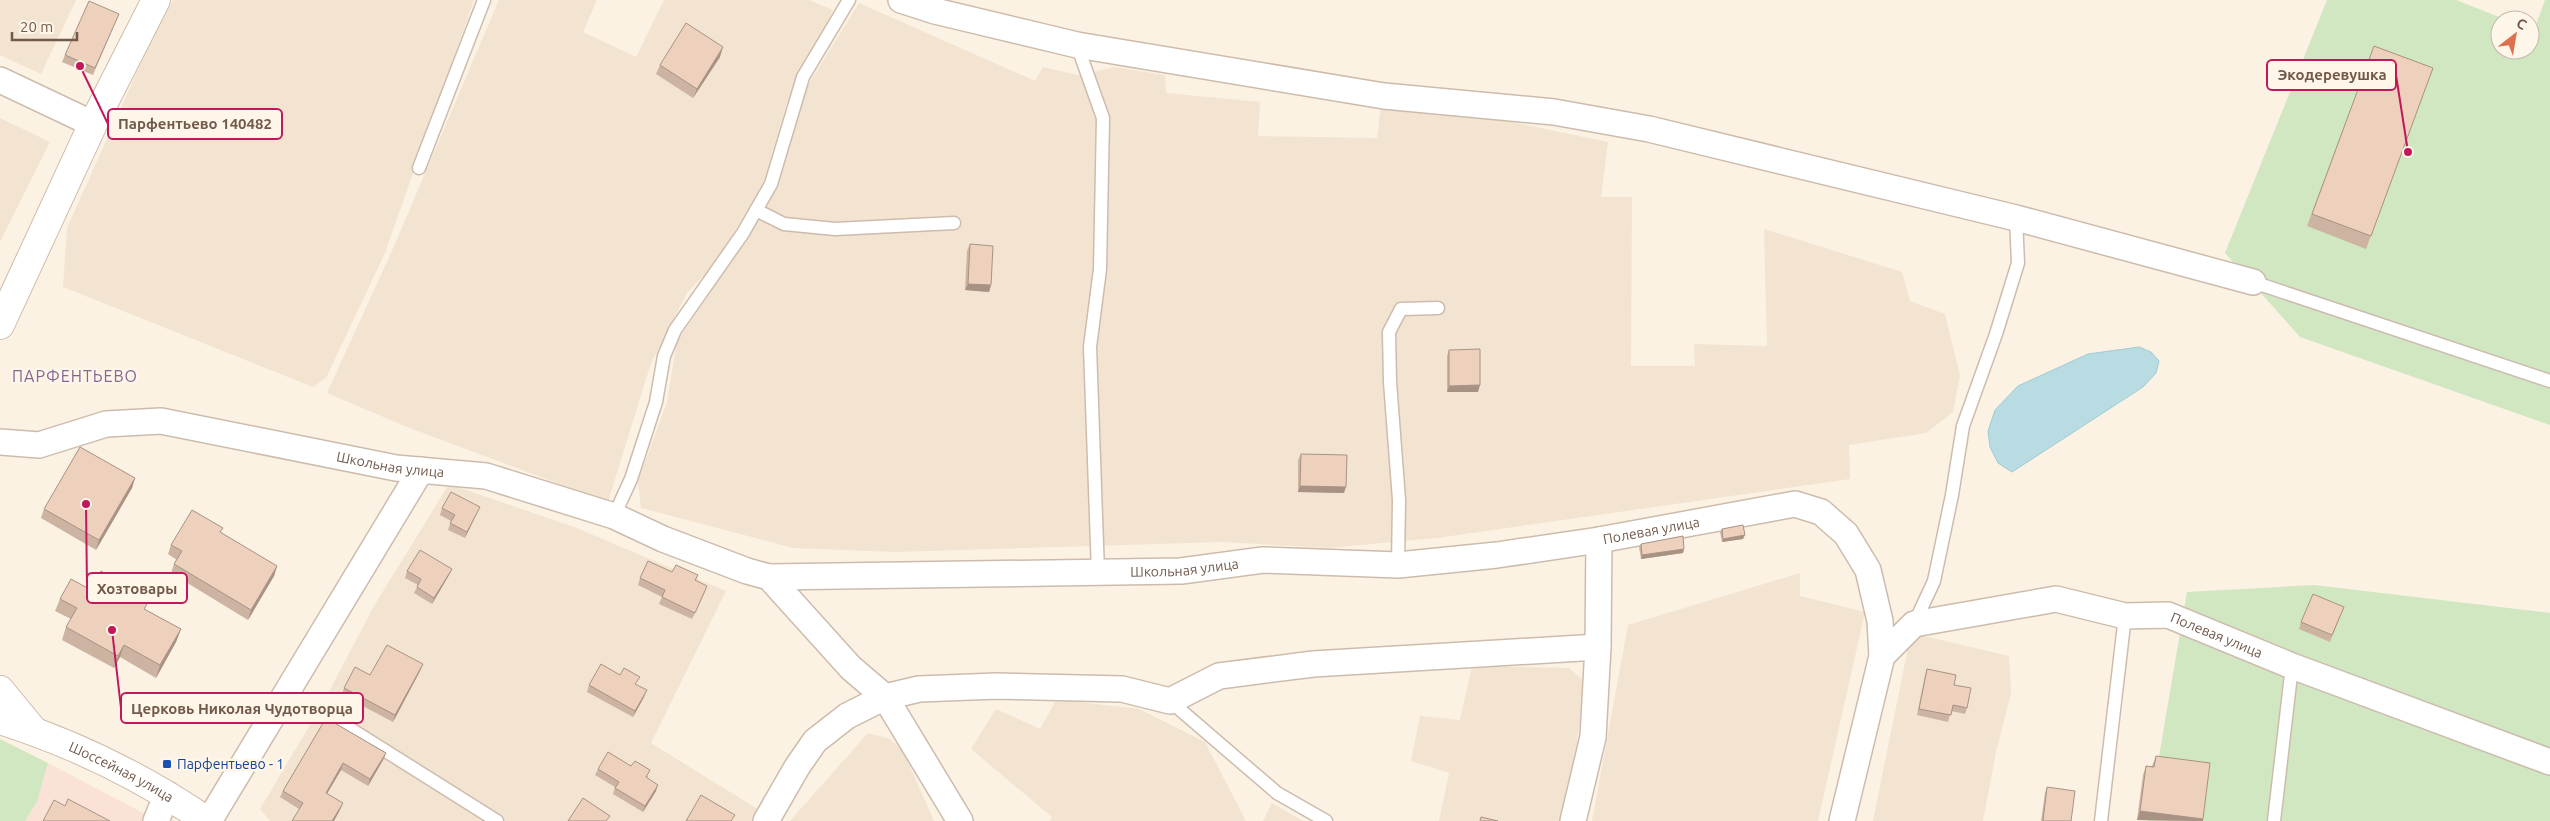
<svg xmlns="http://www.w3.org/2000/svg" width="2550" height="821" viewBox="0 0 2550 821" font-family="Ubuntu,sans-serif">
<style>
.residential{fill:#f2e4d1}
.commercial{fill:#fae2d7}
.green{fill:#d0e7c2}
.water{fill:#b9dce2;stroke:#9fcbd4}
.lines{fill:none;stroke-linecap:round;stroke-linejoin:round}
.lane-casing{stroke:#cdbcad;stroke-width:15}
.street-casing{stroke:#cdbcad;stroke-width:28}
.secondary-casing{stroke:#d0bcaa;stroke-width:30}
.lane{stroke:#fff;stroke-width:12}
.street{stroke:#fff;stroke-width:25}
.secondary{stroke:#fff;stroke-width:28}
.wall{fill:#cdb4a2}
.shaded-wall{fill:#a79284}
.building{fill:#eed1bc;stroke:#a79284}
.transit-dot{fill:#1a4fb4;stroke:#fef6e8;stroke-width:2}
.labels{text-anchor:middle;dominant-baseline:central;stroke-width:5;stroke-linejoin:round;paint-order:stroke}
.street-label{font-size:14px;fill:#71594b;stroke:#fef6e8}
.transit-label{font-size:14px;fill:#164399;stroke:#fef6e8;text-anchor:start}
.quarter-label{font-size:16px;letter-spacing:1px;fill:#856694;stroke:#fef6e8}
.leader{fill:none;stroke:#c2185b;stroke-width:2}
.callout-dot{fill:#c2185b;stroke:#fef6e8;stroke-width:2}
.callout{fill:#fef6e8;stroke:#c2185b;stroke-width:2}
.callout-label{font-size:15px;text-anchor:middle;font-weight:bold;fill:#71594b}
</style>
<rect width="100%" height="100%" fill="#fbf2e3"/>
<g class="residential">
<polygon points="0,0 76,0 41,74 0,55"/>
<polygon points="173,0 474,0 385,253 326,378 313,387 63,287 67,228 154,34"/>
<polygon points="499,0 597,0 583,32 636,57 664,0 809,0 833,10 787,102 763,184 716,263 687,293 651,363 608,502 407,427 327,393 391,253"/>
<polygon points="859,3 1035,81 1043,67 1078,75 1115,67 1165,75 1166,93 1260,102 1258,136 1377,138 1381,104 1454,110 1608,142 1601,197 1632,197 1631,366 1695,366 1694,344 1767,346 1764,229 1902,272 1910,301 1945,314 1960,376 1953,412 1926,433 1849,445 1850,479 1437,538 1327,548 1222,542 895,552 793,548 641,508 638,481 667,402 677,341 707,298 749,227 800,98"/>
<polygon points="0,118 50,142 0,242"/>
<polygon points="449,484 574,527 726,591 651,743 764,813 759,821 270,821 260,809 324,701 374,606"/>
<polygon points="1800,573 1800,596 1865,612 1818,821 1592,821 1628,625"/>
<polygon points="1911,633 2009,656 2011,693 1996,752 1983,821 1873,821"/>
<polygon points="1472,666 1569,668 1585,682 1577,743 1561,821 1439,821 1449,773 1411,761 1420,716 1460,720"/>
<polygon points="1069,701 1139,709 1205,742 1246,821 1049,821 1052,817 971,749 996,709 1040,729 1055,702"/>
<polygon points="868,733 890,739 903,751 934,821 790,821"/>
<polygon points="1272,803 1303,821 1263,821"/>
</g>
<polygon class="commercial" points="48,763 151,817 150,821 25,821 37,802"/>
<g class="green">
<polygon points="2327,0 2456,0 2507,20 2500,20 2500,50 2530,50 2530,29 2534,30 2545,0 2550,0 2550,425 2300,337 2225,253"/>
<polygon points="2314,585 2550,613 2550,821 2148,821 2187,592"/>
<polygon points="0,739 48,763 37,802 25,821 0,821"/>
</g>
<polygon class="water" points="2139,347 2151,352 2159,361 2156,373 2143,387 2012,472 1998,463 1990,447 1988,431 1995,410 2018,386 2088,354"/>
<g class="lines">
<g class="lane-casing">
<g id="lane">
<polyline points="1077,45 1103,118 1100,269 1090,347 1098,573"/>
<polyline points="419,168 484,0"/>
<polyline points="756,210 784,224 835,229 954,223"/>
<polyline points="2253,282 2550,381"/>
<polyline points="614,516 631,479 656,402 664,356 675,330 743,233 771,184 803,77 849,0"/>
<polyline points="1398,565 1399,500 1390,382 1389,332 1401,309 1438,308"/>
<polyline points="1914,624 1934,581 1952,495 1963,426 1996,334 2018,263 2016,218"/>
<polyline points="284,696 330,716 497,821"/>
<polyline points="1170,701 1277,793 1326,821"/>
<polyline points="2101,821 2125,616"/>
<polyline points="2274,821 2292,666"/>
</g>
</g>
<g class="street-casing">
<g id="street">
<polyline points="901,0 935,11 1077,45 1384,96 1554,112 1649,129 2016,218 2253,282"/>
<polyline points="0,80 93,124"/>
<path id="s1" d="M0 442 39 445 106 424 161 421 396 468 486 476 614 516 663 539 747 571 769 577 1181 571 1263 560 1398 565 1497 555 1599 540 1795 504 1821 512 1846 534 1868 570 1880 621 1882 656 1842 821"/>
<polyline points="769,577 851,668 885,697 960,821"/>
<path id="s2" d="M1882 656 1914 624 2056 599 2125 616 2168 615 2292 666 2550 762"/>
<polyline points="156,821 167,794"/>
<polyline points="209,821 421,470"/>
<polyline points="766,821 797,767 815,741 847,716 885,697 919,689 997,686 1122,689 1170,701 1219,676 1313,664 1598,647"/>
<polyline points="1573,821 1593,737 1598,647 1599,540"/>
</g>
</g>
<g class="secondary-casing">
<g id="secondary">
<polyline points="0,325 93,124 156,0"/>
<polyline points="0,690 33,730"/>
<path id="s3" d="M0 720C73 743 144 778 207 821"/>
</g>
</g>
<use href="#lane" class="lane"/>
<use href="#street" class="street"/>
<use href="#secondary" class="secondary"/>
</g>
<g class="wall">
<polygon points="119,14 93,75 62,62 65,55"/>
<polygon points="2374,46 2433,68 2366,249 2307,226"/>
<polygon points="720,57 693,98 656,74 660,65"/>
<polygon points="970,244 991,285 989,292 965,290 967,251"/>
<polygon points="1449,350 1478,392 1447,392 1447,356"/>
<polygon points="1301,454 1344,493 1298,492 1298,460"/>
<polygon points="135,478 132,488 96,550 41,518 44,509"/>
<polygon points="442,508 477,513 465,538 448,530 451,521 440,515"/>
<polygon points="1722,529 1743,539 1722,542 1720,532"/>
<polygon points="221,533 277,566 274,576 248,620 171,573 174,564 177,560 168,554 171,545"/>
<polygon points="1641,544 1684,549 1683,553 1641,559 1639,547"/>
<polygon points="407,571 449,575 432,604 414,593 418,585 405,578"/>
<polygon points="672,572 698,575 696,580 705,592 692,619 659,604 662,597 638,585 640,578"/>
<polygon points="91,590 146,610 181,629 176,642 156,678 120,657 114,668 62,640 66,627 71,619 55,611 60,599"/>
<polygon points="2344,607 2330,642 2299,629 2301,622"/>
<polygon points="423,664 420,671 393,722 342,695 344,688 370,675"/>
<polygon points="1927,669 1954,685 1967,708 1965,714 1951,711 1948,722 1917,715 1925,675"/>
<polygon points="589,685 636,685 644,697 633,717 587,692"/>
<polygon points="326,718 386,753 383,760 368,786 341,770 327,794 340,810 299,809 280,797 283,791"/>
<polygon points="2156,756 2203,821 2137,820 2143,775 2146,766 2152,766"/>
<polygon points="598,769 648,776 647,778 656,791 643,812 613,794 615,787 595,775"/>
<polygon points="2047,787 2071,821 2041,821 2045,793"/>
</g>
<g class="shaded-wall">
<polygon points="723,47 720,57 693,98 697,89"/>
<polygon points="968,284 991,285 989,292 965,290"/>
<polygon points="1480,385 1478,392 1447,392 1449,386"/>
<polygon points="135,478 132,488 96,550 99,540"/>
<polygon points="1300,486 1346,487 1344,493 1298,492"/>
<polygon points="480,507 477,513 465,538 467,532"/>
<polygon points="1745,535 1743,539 1722,542 1723,539"/>
<polygon points="1684,549 1683,553 1641,559 1642,555"/>
<polygon points="277,566 274,576 248,620 251,610"/>
<polygon points="452,569 449,575 432,604 434,598"/>
<polygon points="181,629 176,642 156,678 160,665"/>
<polygon points="124,645 120,657 114,668 118,656"/>
<polygon points="423,664 420,671 393,722 395,715"/>
<polygon points="647,690 644,697 633,717 635,711"/>
<polygon points="386,753 383,760 368,786 370,779"/>
<polygon points="343,763 341,770 323,800 326,793"/>
<polygon points="658,785 656,791 643,812 645,806"/>
<polygon points="343,803 340,810 334,821 332,821"/>
<polygon points="2140,811 2203,819 2203,821 2137,820"/>
</g>
<g class="building">
<polygon points="89,1 119,14 95,68 65,55"/>
<polygon points="686,23 723,47 697,89 660,65"/>
<polygon points="2374,46 2433,68 2371,236 2312,214"/>
<polygon points="970,244 993,246 991,285 968,284"/>
<polygon points="1480,349 1480,385 1449,386 1449,350"/>
<polygon points="80,447 135,478 99,540 44,509"/>
<polygon points="1301,454 1347,455 1346,487 1300,486"/>
<polygon points="451,492 480,507 467,532 450,523 455,515 442,508"/>
<polygon points="192,510 223,528 220,532 277,566 251,610 174,564 182,551 171,545"/>
<polygon points="1743,525 1745,535 1723,539 1722,529"/>
<polygon points="1683,536 1684,549 1642,555 1641,544"/>
<polygon points="420,550 452,569 434,598 417,587 421,579 407,571"/>
<polygon points="648,561 672,572 676,565 698,575 695,580 707,586 695,613 662,597 665,590 640,578"/>
<polygon points="101,571 150,599 144,609 181,629 160,665 124,645 118,656 66,627 77,608 60,599 71,579 91,590"/>
<polygon points="2313,594 2344,607 2332,635 2301,622"/>
<polygon points="387,645 423,664 395,715 344,688 355,667 370,675"/>
<polygon points="601,664 620,675 624,668 640,677 635,684 647,690 635,711 589,685"/>
<polygon points="1927,669 1956,675 1954,685 1971,688 1967,708 1953,705 1951,715 1919,709"/>
<polygon points="326,718 386,753 370,779 343,763 326,793 343,803 332,821 292,821 303,803 283,791"/>
<polygon points="608,752 631,766 635,761 650,770 646,777 658,785 645,806 615,788 619,782 598,769"/>
<polygon points="2156,756 2210,763 2203,819 2140,811 2146,766 2154,767"/>
<polygon points="2047,787 2075,791 2071,821 2043,821"/>
<polygon points="701,795 735,815 731,821 686,821"/>
<polygon points="583,798 610,816 606,821 568,821"/>
<polygon points="68,799 110,821 43,821 54,800 65,806"/>
<polygon points="1481,817 1498,821 1480,821"/>
</g>
<rect class="transit-dot" x="162" y="759" width="10" height="10" rx="2.5"/>
<g class="labels">
<g class="street-label">
<text stroke="none"><textPath href="#s1" startOffset="398">Школьная улица</textPath></text>
<text stroke="none"><textPath href="#s1" startOffset="1681">Полевая улица</textPath></text>
<text stroke="none"><textPath href="#s1" startOffset="1211">Школьная улица</textPath></text>
<text stroke="none"><textPath href="#s2" startOffset="356">Полевая улица</textPath></text>
<text stroke="none"><textPath href="#s3" startOffset="132">Шоссейная улица</textPath></text>
</g>
<g class="transit-label">
<text x="177" y="764">Парфентьево - 1</text>
</g>
<g class="quarter-label">
<text x="75" y="376">ПАРФЕНТЬЕВО</text>
</g>
</g>
<path class="leader" d="M2408 152L2396 75M80 66L108 124M86 504L87 588M112 630L121 708"/>
<g class="callout-dot">
<circle cx="2408" cy="152" r="5"/>
<circle cx="80" cy="66" r="5"/>
<circle cx="86" cy="504" r="5"/>
<circle cx="112" cy="630" r="5"/>
</g>
<g class="callout">
<rect x="2267" y="60" width="129" height="30" rx="5"/>
<rect x="108" y="109" width="174" height="30" rx="5"/>
<rect x="87" y="573" width="100" height="30" rx="5"/>
<rect x="121" y="693" width="242" height="30" rx="5"/>
</g>
<g class="callout-label">
<text x="2332" y="80">Экодеревушка</text>
<text x="195" y="129">Парфентьево 140482</text>
<text x="137" y="594">Хозтовары</text>
<text x="242" y="714">Церковь Николая Чудотворца</text>
</g>
<g transform="translate(2515 35) rotate(31)"><circle r="24" fill="#fef6e8" stroke="#c6b7a9"/>
<path d="M0-4L9 19L0 12L-9 19Z" fill="#dd714f"/>
<text y="-8" font-size="14" font-weight="bold" text-anchor="middle" fill="#71594b">С</text>
</g>
<path d="M12 32v8h65v-8" fill="none" stroke="#71594b" stroke-width="2.5"/>
<text x="20" y="32" font-size="15" fill="#71594b" stroke="#fef6e8" stroke-width="4" paint-order="stroke">20 m</text>
</svg>
